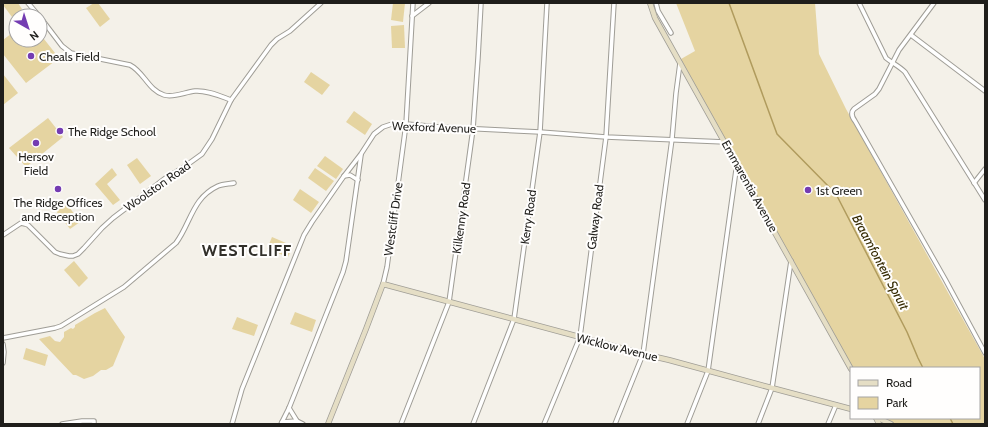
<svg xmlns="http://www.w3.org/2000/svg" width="988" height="427" viewBox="0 0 988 427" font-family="Cabin,sans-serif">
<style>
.green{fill:#e5d4a1}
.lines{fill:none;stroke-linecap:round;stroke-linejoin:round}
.stream{stroke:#b09b5d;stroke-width:1.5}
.street-casing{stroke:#9f9d96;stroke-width:5.5}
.secondary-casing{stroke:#9f9d96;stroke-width:6}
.street{stroke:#fff;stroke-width:3.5}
.secondary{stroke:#e5dec5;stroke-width:4.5}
.poi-dot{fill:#743cb2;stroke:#fffefd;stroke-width:1.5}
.labels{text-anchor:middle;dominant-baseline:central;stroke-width:4;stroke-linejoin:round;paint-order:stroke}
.poi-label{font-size:12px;fill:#1f1e1b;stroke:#fffefd;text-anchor:start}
.street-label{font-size:12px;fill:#1f1e1b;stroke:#fffefd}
.water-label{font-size:13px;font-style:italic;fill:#342901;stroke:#fffefd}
.district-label{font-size:16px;font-weight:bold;letter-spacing:1px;fill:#32302a;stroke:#fffefd}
</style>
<rect width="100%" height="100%" fill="#f4f1e9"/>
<g class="green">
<polygon points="3,3 18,3 22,9 12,17 3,5"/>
<polygon points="94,3 98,3 110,19 100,27 86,8"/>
<polygon points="393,3 405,3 403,22 391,20"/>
<polygon points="676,3 815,3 819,54 846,109 985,359 985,424 894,424 878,418 979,418 979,368 851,368 851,372 725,142 681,59 695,51"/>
<polygon points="404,25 405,48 392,48 391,26"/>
<polygon points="16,30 16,40 40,40 40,34 59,58 26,83 3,54 3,40"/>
<polygon points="311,72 330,85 322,95 304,82"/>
<polygon points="3,74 18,93 3,105"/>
<polygon points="354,111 372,124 365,135 346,122"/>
<polygon points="48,118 63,137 26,167 9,148"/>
<polygon points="325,156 343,169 336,179 317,166"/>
<polygon points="137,158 151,176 140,184 127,165"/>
<polygon points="112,168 117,175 107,184 120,200 113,205 95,184"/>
<polygon points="315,168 334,181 326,191 308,178"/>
<polygon points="300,189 319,202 311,213 293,200"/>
<polygon points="67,204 80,222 70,229 56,211"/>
<polygon points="272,237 293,246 288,257 267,249"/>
<polygon points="74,261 88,278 79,287 64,270"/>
<polygon points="105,308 125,337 113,366 106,370 101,370 93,376 84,379 76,375 73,375 39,339 50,336 55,341 60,342 64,337 64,332 71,328 73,329 75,327 75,325 95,313"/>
<polygon points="295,312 316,320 312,332 290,324"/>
<polygon points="237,317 258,325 254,336 232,329"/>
<polygon points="26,348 48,355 45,366 23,359"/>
</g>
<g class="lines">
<g class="stream">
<polyline points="729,3 777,134 836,194 907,332 918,358 923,368"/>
<polyline points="950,418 953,424"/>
</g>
<g class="street-casing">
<g id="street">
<polyline points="28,3 39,16"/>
<polyline points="656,3 658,11 671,33"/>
<path d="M859 3 886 58C892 63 899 66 905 72L985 200"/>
<path d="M934 3 899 50 879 89 875 94 854 109C850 113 852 117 855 121L945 279 985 353"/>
<polyline points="412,16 429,3"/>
<path d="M40 17 62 46 71 53 130 65C144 72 148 90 164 95 174 98 185 92 195 91 207 90 220 96 231 100"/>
<polyline points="911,35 985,91"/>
<polyline points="344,176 350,175 358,180"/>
<polyline points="974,183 985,169"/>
<polyline points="3,235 21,223 25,224 28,225 55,252 60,254 69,256 73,256 78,254 84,248 102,228 113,218 167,177 184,167 202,154 212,139 231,100 271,45 277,39 290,31 321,3"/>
<polyline points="383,284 387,267 406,124 413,3"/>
<path d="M3 338 55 328 61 326 124 287 176 243C191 223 192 198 218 186 223 184 229 184 234 183"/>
<polyline points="3,344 4,352 3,363"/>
<polyline points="289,408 297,421"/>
<polyline points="282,422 297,421 303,424"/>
<polyline points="62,424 82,421 94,421 94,424"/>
<polyline points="232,424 242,389 304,235 312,222 344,176 361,154 374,134 383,127 392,124 406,124 440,127 540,132 606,137 725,142"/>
<polyline points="281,424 289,408 343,272 346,261 350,233 361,155"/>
<polyline points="401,424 449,302 473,129 478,58 481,3"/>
<polyline points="473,424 514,319 540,132 547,3"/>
<polyline points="544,424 580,337 606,137 614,3"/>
<polyline points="615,424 643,354 672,139 676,93 680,63"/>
<polyline points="687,424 708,371 737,163"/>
<polyline points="758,424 772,388 791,261"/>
<polyline points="828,424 836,405"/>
</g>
</g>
<g class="secondary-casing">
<g id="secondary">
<polyline points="650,3 655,18 851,369"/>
<polyline points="876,418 879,424"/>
<polyline points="878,418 891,424"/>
<polyline points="328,424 366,329 383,284 643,354 669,360 772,388 851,409"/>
</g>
</g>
<use href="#street" class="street"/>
<use href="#secondary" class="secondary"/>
</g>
<g class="poi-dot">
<circle cx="31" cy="56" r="4"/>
<circle cx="60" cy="131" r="4"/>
<circle cx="36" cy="143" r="4"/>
<circle cx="58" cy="189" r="4"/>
<circle cx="808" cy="190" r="4"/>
</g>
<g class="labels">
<g class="poi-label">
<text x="39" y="56">Cheals Field</text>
<text x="68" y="131">The Ridge School</text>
<text x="36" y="156" text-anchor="middle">Hersov<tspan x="36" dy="14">Field</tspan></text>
<text x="816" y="190">1st Green</text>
<text x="58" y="202" text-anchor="middle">The Ridge Offices<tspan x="58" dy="14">and Reception</tspan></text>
</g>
<g class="street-label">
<text transform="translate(434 127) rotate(2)">Wexford Avenue</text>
<text transform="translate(157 186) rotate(-35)">Woolston Road</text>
<text transform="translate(750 186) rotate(61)">Emmarentia Avenue</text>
<text transform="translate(528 217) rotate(-82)">Kerry Road</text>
<text transform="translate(595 217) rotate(-83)">Galway Road</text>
<text transform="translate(461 218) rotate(-82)">Kilkenny Road</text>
<text transform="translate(393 219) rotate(-82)">Westcliff Drive</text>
<text transform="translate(617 347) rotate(14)">Wicklow Avenue</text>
</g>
<g class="water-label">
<text transform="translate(881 262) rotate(62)">Braamfontein Spruit</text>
</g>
<g class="district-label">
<text x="247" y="250">WESTCLIFF</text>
</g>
</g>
<rect width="988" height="427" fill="none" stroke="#1f1e1b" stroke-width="8"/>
<rect x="850" y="367" width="130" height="52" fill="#fffefd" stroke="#a5a4a3"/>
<rect x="858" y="380" width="20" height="6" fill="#e5dec5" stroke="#a5a4a3"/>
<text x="886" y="387" font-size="12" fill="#1f1e1b">Road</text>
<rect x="858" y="397" width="20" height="12" fill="#e5d4a1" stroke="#a5a4a3"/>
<text x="886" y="407" font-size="12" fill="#1f1e1b">Park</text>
<g transform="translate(28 28) rotate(141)"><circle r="19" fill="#fffefd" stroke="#a5a4a3"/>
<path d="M0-3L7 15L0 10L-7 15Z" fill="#743cb2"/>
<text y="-6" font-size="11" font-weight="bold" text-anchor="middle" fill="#1f1e1b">N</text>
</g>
</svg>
